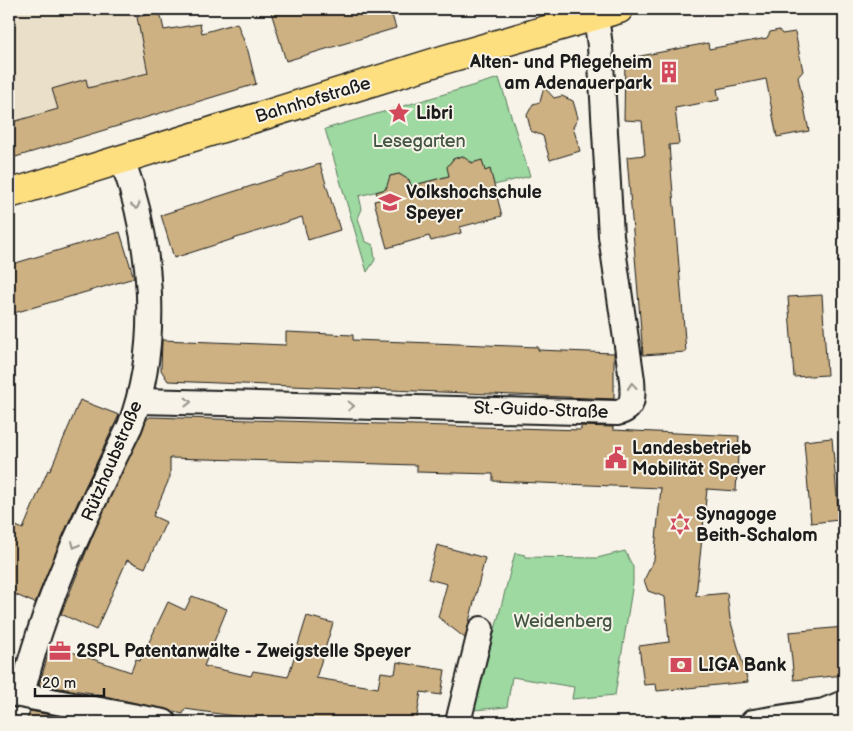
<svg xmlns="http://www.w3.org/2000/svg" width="853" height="731" viewBox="0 0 853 731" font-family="'Balsamiq Sans',sans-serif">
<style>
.built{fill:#eadfc9}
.green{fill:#9dd9a0;stroke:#5c7a5e}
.building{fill:#cdb182;stroke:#1c1c1c}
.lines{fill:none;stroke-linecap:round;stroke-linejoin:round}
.minor-casing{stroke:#1c1c1c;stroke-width:28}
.major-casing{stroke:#1c1c1c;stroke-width:31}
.minor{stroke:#f7f3e8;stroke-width:24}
.major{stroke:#fedf80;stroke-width:28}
.oneway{stroke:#94928c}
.labels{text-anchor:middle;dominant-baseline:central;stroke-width:4;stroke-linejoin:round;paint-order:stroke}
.poi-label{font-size:18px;font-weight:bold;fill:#1c1c1c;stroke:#f7f3e8;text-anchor:start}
.street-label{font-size:18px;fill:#1c1c1c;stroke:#f7f3e8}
.park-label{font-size:18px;fill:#435544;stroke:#f7f3e8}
</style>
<rect width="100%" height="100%" fill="#f7f3e8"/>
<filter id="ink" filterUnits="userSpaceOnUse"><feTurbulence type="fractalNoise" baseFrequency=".02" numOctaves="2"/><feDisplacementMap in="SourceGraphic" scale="10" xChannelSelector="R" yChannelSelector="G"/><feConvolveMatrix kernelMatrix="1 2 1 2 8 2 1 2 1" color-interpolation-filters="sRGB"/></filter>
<g filter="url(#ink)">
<polygon class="built" points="9,9 136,9 155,115 9,159"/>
<g class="green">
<polygon points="499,78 530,176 494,185 489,170 485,171 471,161 466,163 462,156 451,161 453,166 449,176 411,186 409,179 403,180 400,174 390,176 390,185 385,187 386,189 359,196 362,209 358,218 365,241 373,245 375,260 367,272 325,129"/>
<polygon points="625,551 633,567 633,583 615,695 572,699 574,687 512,677 507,707 474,710 515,553 525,555 525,557 597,558"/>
</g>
<g class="building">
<polygon points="280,9 390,9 396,28 286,61 271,12"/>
<polygon points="160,12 164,30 200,24 202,33 237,23 248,51 256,84 9,159 9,123 58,109 52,89 86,79 88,88 148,73 137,17"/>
<polygon points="779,30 782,34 795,32 803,71 798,77 809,131 777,137 766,79 717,89 719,100 675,108 679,144 669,145 686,352 643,355 627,157 645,155 642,121 624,120 625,59 708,43 709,49 767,38 770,32"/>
<polygon points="544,87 554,98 562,96 573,101 578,118 573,127 580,151 550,160 543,136 531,131 527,115 533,104 540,102"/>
<polygon points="462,156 472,163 482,160 485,171 490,169 502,216 460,227 461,233 431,241 429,236 387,248 374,201 379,200 376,192 386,189 390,176 399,174 409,180 411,186 449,176 447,167 453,159"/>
<polygon points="320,164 340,230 308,240 302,217 174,258 161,215"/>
<polygon points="120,232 134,278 14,313 14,310 9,311 9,265"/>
<polygon points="822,295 827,375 794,377 788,297"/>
<polygon points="286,332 353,335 353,340 538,347 538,350 614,353 614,399 168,381 161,370 162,340 286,345"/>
<polygon points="80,400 119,415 70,519 35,603 9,592 9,523 23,529 48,470 50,471"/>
<polygon points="150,417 581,430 581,426 613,427 613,430 739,436 736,491 707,489 696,596 727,593 730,619 748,682 657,691 656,684 644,685 639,646 669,642 665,597 648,591 644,580 654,560 661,488 493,481 493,474 417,472 417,465 170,458 170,477 153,516 166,522 145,568 127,560 96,630 61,614 95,530 146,420"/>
<polygon points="832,438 839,520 811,523 804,441"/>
<polygon points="437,545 485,558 465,638 438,617 447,584 428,579"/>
<polygon points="192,596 227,609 204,666 251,676 253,671 288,677 307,616 333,623 316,678 378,688 381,672 395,674 397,662 445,670 441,695 421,692 416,722 276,722 185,709 183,714 92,693 39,685 51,645 131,672 136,659 140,661 168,602 185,610"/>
<polygon points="844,627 844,675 794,680 789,632"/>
<polygon points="30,711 88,722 26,722"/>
</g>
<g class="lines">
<g class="minor-casing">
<g id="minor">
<path d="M140 401 617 413C635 409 633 395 632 380L611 236 600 46 595 9"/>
<polyline points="9,693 164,722"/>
<path d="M22 695C43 601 88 512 130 426 161 344 152 240 122 159"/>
<polyline points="458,722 481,629"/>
<polyline points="753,722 824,711 844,703"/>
</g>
</g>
<g class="major-casing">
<polyline id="major" points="9,194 446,59 619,9"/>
</g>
<use href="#minor" class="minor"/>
<use href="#major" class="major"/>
</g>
<defs><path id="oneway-chevron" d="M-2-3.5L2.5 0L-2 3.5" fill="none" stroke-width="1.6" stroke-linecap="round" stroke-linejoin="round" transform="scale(1.25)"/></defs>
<g class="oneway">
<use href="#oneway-chevron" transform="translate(136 206) rotate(76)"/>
<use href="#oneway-chevron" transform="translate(632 386) rotate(-95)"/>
<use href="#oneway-chevron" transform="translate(188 402) rotate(1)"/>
<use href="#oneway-chevron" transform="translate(351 406) rotate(1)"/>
<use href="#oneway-chevron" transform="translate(75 545) rotate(114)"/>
</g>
</g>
<defs>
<g id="building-bare" transform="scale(1.725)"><path d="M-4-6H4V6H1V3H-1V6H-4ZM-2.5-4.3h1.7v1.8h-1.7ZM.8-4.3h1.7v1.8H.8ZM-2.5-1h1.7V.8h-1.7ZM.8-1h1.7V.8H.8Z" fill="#d1495b" stroke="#f7f3e8" stroke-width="2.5" paint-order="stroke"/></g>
<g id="sight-bare" transform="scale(1.725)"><path d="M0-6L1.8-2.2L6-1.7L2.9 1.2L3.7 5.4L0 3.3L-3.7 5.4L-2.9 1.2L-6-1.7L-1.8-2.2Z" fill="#d1495b" stroke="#f7f3e8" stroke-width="2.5" paint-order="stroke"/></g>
<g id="university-bare" transform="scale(1.725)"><path d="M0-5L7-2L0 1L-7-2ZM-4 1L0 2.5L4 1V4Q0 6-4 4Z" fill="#d1495b" stroke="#f7f3e8" stroke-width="2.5" paint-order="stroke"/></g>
<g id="civic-bare" transform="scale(1.725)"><path d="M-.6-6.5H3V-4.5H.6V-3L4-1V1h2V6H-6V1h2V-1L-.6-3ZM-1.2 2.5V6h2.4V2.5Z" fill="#d1495b" stroke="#f7f3e8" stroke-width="2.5" paint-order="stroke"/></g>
<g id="synagogue-bare" transform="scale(1.725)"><path d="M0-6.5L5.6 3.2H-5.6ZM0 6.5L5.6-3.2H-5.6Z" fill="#d1495b" stroke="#f7f3e8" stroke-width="2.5" paint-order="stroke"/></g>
<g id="office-bare" transform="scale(1.725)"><path d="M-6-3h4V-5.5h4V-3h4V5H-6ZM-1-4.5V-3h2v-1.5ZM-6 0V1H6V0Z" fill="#d1495b" stroke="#f7f3e8" stroke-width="2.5" paint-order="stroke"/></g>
<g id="bank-bare" transform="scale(1.725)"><path d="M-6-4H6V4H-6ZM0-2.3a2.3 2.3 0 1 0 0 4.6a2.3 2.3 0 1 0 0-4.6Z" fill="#d1495b" stroke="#f7f3e8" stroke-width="2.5" paint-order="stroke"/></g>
</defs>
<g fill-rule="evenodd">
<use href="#building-bare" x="669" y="72"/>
<use href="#sight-bare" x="399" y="113"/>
<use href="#university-bare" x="390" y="202"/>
<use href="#civic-bare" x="616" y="458"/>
<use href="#synagogue-bare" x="680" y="524"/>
<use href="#office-bare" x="60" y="651"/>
<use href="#bank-bare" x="681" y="665"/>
</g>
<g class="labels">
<g class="poi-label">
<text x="652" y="62" text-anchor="end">Alten- und Pflegeheim<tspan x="652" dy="21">am Adenauerpark</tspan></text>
<text x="416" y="113">Libri</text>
<text x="406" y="192">Volkshochschule<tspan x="406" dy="21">Speyer</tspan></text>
<text x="632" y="448">Landesbetrieb<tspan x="632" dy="21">Mobilität Speyer</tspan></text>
<text x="696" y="514">Synagoge<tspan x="696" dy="21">Beith-Schalom</tspan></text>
<text x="76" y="651">2SPL Patentanwälte - Zweigstelle Speyer</text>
<text x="698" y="665">LIGA Bank</text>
</g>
<g class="street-label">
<text transform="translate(313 100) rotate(-17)">Bahnhofstraße</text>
<text transform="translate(541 410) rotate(2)">St.-Guido-Straße</text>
<text transform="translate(112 461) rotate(-67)">Rützhaubstraße</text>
</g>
<g class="park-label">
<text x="419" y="141">Lesegarten</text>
<text x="563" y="621">Weidenberg</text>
</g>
</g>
<rect width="853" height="731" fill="none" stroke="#f7f3e8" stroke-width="30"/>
<rect x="15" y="15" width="823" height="701" fill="none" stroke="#1c1c1c" stroke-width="2" filter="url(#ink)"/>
<path d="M35 688v8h69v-8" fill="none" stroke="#1c1c1c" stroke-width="2.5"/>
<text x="42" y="688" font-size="15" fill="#1c1c1c" stroke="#f7f3e8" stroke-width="4" paint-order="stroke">20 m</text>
</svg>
